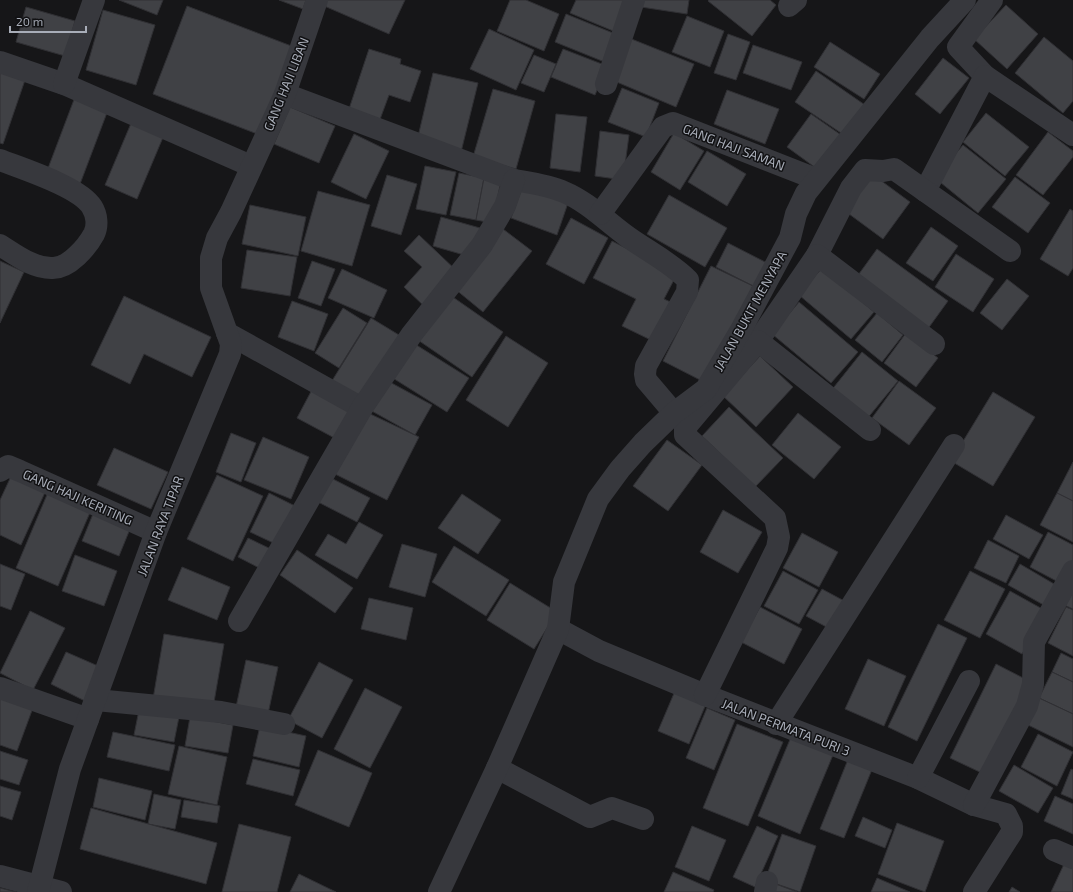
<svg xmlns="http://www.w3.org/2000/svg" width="1073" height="892" viewBox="0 0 1073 892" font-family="'Exo 2',sans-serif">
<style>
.building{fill:#404145;stroke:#303034}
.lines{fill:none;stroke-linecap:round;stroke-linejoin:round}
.minor{stroke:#37383d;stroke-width:22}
.labels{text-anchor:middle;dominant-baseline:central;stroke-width:3;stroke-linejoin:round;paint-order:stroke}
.street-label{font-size:13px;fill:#a8adb8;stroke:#111113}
</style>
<rect width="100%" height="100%" fill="#161618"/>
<g class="building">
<polygon points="119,0 163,0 157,15"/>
<polygon points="279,0 306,0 303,9"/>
<polygon points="325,0 405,0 389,34 322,5"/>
<polygon points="510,0 526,0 559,14 544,51 497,31"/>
<polygon points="576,0 629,0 618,33 570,13"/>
<polygon points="642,0 689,0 687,14 641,7"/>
<polygon points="709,0 770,0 776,5 752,36 708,1"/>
<polygon points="1006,5 1038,34 1007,69 974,39"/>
<polygon points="187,6 294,47 260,135 153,94"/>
<polygon points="26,7 75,21 65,56 16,42"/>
<polygon points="103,10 155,25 136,85 86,70"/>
<polygon points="566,14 618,35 607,63 555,42"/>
<polygon points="687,16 724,31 710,67 672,52"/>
<polygon points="489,29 534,50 516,90 470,69"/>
<polygon points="728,34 750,42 736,80 714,73"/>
<polygon points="1044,37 1073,61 1073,101 1063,113 1015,73"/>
<polygon points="629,38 694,64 676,107 612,80"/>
<polygon points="830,42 880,74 864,99 814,67"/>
<polygon points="753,45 802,62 791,90 743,73"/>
<polygon points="369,49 401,59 400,64 421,71 410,102 389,95 379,122 348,112"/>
<polygon points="563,49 607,66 595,95 551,77"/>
<polygon points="534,55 556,64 544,92 521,83"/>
<polygon points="943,58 969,78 940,114 915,94"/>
<polygon points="816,71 865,105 844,135 795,102"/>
<polygon points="0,72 25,80 3,144 0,143"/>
<polygon points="433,73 478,83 461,152 417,141"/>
<polygon points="622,88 659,103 646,137 608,122"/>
<polygon points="493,89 535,101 516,169 473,157"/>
<polygon points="727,90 779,109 765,144 714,124"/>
<polygon points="75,97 108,110 80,184 47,171"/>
<polygon points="290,107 335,126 319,163 274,144"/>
<polygon points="986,113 1029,147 1005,176 963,142"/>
<polygon points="556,114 587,117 580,172 550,168"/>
<polygon points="811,114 844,137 820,171 787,147"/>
<polygon points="132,121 164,135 137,199 105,185"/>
<polygon points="600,131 629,135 623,180 595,176"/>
<polygon points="1048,132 1073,151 1073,157 1043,195 1016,175"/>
<polygon points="674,133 704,151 680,190 651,172"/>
<polygon points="354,134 389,151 366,199 331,182"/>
<polygon points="963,145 1006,179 978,213 935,178"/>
<polygon points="707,151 746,174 727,206 688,182"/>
<polygon points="425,166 456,172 446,215 416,209"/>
<polygon points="459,173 484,178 476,220 450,215"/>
<polygon points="872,174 910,202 883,239 845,211"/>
<polygon points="387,175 417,184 401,235 371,226"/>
<polygon points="1015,177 1050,203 1028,233 992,207"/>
<polygon points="484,178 501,181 492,223 476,220"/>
<polygon points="524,183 569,200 557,235 511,218"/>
<polygon points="318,191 370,205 352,266 301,251"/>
<polygon points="669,195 727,228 705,267 647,234"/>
<polygon points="250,205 306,217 298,256 242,244"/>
<polygon points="1070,209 1073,211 1073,268 1068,276 1040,259"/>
<polygon points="441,217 480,228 471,257 433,246"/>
<polygon points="571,218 608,238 584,284 546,264"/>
<polygon points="931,227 958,246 933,281 906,263"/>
<polygon points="503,229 532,251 483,312 455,289"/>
<polygon points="419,235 459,273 425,307 404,287 422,267 404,251"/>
<polygon points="612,241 677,274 664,299 677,305 657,343 622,326 636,299 593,278"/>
<polygon points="728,243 769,264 757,288 716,267"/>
<polygon points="877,249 948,301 927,330 856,278"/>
<polygon points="247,250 297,257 290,296 241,288"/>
<polygon points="956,254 994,279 973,312 935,287"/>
<polygon points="0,261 24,272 0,323"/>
<polygon points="312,261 335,269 321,306 298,298"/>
<polygon points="711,266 753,286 704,382 663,361"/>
<polygon points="822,268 874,312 851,339 799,295"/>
<polygon points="342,269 387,290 374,318 328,298"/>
<polygon points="1007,279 1029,296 1002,330 980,313"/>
<polygon points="447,293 503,332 472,377 415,338"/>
<polygon points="124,296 211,337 192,377 144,354 130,384 91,365"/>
<polygon points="292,301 328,314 314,351 278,337"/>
<polygon points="799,302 858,352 831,383 772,334"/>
<polygon points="343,308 367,323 339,368 315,353"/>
<polygon points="877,313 903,335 882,362 855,340"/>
<polygon points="371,318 404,338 363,404 330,384"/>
<polygon points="906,333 938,358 916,387 884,363"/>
<polygon points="506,336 548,363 508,427 466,400"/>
<polygon points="410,341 469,378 447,412 388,375"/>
<polygon points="862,352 898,381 866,420 830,392"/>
<polygon points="760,356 793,387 756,427 723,396"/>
<polygon points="386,380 432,405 415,435 370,410"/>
<polygon points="899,381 936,408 909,445 872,418"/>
<polygon points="315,384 360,409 342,442 297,418"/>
<polygon points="993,392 1035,417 993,486 951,461"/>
<polygon points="729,407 783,458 755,487 702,436"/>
<polygon points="366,412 419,437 387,500 335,474"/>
<polygon points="798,413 841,447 814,479 772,445"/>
<polygon points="231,433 256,443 241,482 216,472"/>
<polygon points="263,437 309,457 291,499 244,480"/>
<polygon points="667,440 702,465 668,511 633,486"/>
<polygon points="114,448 168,472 151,509 97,485"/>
<polygon points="1073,462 1073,501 1057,493"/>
<polygon points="13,472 47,488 21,545 0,535 0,500"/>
<polygon points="217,475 263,496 233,561 187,539"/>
<polygon points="331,478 370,498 357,522 318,502"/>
<polygon points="49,490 92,508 58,586 16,568"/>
<polygon points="269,493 301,509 282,547 250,532"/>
<polygon points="1057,493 1073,501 1073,542 1040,525"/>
<polygon points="462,494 501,520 478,554 438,528"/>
<polygon points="723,510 762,532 738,573 700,552"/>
<polygon points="93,514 130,529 119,556 82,541"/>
<polygon points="1006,515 1043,535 1029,559 993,539"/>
<polygon points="359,522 383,535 357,579 315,555 328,534 346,544"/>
<polygon points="1048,532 1073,545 1073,568 1064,585 1030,567"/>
<polygon points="802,533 838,552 819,587 783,568"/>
<polygon points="248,538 275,551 265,571 238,557"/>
<polygon points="988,540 1019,556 1006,583 974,568"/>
<polygon points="402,544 437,554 425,597 389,587"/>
<polygon points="454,546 509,580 486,616 432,582"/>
<polygon points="297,550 353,588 335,613 280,575"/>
<polygon points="75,555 117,571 104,606 62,591"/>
<polygon points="0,564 25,574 11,610 0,606"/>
<polygon points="1020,564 1061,588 1049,608 1008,585"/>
<polygon points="182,567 230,587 217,620 168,600"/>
<polygon points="783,571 818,590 799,624 764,606"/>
<polygon points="970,571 1005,589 980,638 944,620"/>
<polygon points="510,583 557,612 534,649 487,620"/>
<polygon points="1073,587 1073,609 1064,605"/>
<polygon points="822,589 848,603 832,630 806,616"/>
<polygon points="1010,591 1046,611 1022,654 986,634"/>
<polygon points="369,598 413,608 406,640 361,629"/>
<polygon points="760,607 802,629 784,664 741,642"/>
<polygon points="1066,607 1073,610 1073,656 1048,643"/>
<polygon points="30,611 65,628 33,690 0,673"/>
<polygon points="938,624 967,638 917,741 888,727"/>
<polygon points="164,634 224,644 213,708 153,699"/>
<polygon points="66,652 105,669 89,703 51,684"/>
<polygon points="1061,653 1073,659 1073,682 1052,672"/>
<polygon points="868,659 906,676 884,726 845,709"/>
<polygon points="246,660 278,667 268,714 236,707"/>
<polygon points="319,662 353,680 322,738 288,720"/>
<polygon points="996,664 1029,681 984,774 950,758"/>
<polygon points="1052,672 1073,682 1073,714 1039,698"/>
<polygon points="365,688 402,707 370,768 334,749"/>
<polygon points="675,691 706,704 689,744 658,731"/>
<polygon points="0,693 34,705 17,751 0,745"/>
<polygon points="1039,698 1073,714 1073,747 1026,724"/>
<polygon points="707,708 735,720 714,770 686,758"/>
<polygon points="139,710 179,717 174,742 134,735"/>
<polygon points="190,717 233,725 228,753 185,746"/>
<polygon points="737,724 783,742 748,826 703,808"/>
<polygon points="260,726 306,736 299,767 253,756"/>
<polygon points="113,732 175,745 169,771 107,757"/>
<polygon points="1038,734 1073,752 1057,786 1021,767"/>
<polygon points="791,737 833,755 800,834 758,816"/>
<polygon points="179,746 227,757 217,805 168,794"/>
<polygon points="318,750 372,773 349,827 295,805"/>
<polygon points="0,751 28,760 19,785 0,779"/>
<polygon points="849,757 873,767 844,838 820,829"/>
<polygon points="253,759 300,770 293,796 246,784"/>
<polygon points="1014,765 1053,788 1038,813 999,791"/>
<polygon points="1071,769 1073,770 1073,799 1061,794"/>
<polygon points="99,778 152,791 145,820 93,807"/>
<polygon points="0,786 21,792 12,820 0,816"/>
<polygon points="154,794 181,800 175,829 148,824"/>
<polygon points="1055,796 1073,804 1073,834 1044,821"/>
<polygon points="184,800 220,806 217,823 181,817"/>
<polygon points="91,808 217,843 206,884 80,849"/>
<polygon points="863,817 892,830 885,848 855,836"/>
<polygon points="897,823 944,841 925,892 878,874"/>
<polygon points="239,824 291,837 277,892 222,892"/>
<polygon points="692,826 726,840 709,881 675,867"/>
<polygon points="757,826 778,836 755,887 733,877"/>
<polygon points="782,834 816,846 800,892 765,880"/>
<polygon points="1065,862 1073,866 1073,892 1051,892"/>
<polygon points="673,872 714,890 713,892 664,892"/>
<polygon points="299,874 336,892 290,892"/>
<polygon points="877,878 910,892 871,892"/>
<polygon points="773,883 797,892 770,892"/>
<polygon points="1012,887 1020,892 1009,892"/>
<polygon points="0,888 16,892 0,892"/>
</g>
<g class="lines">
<g class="minor">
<polyline points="789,6 796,0"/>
<polyline points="0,62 64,84 251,166"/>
<polyline points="985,76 958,47 992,0"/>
<polyline points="64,84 94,0"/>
<polyline points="606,84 634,0"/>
<path d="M285 94 514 180C531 183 548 185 564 192 588 202 607 222 628 237 649 252 670 262 688 280L687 292 646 366 645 374 646 380 674 413"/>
<path d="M0 160C23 169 80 187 92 207 97 215 98 226 94 234 87 247 69 268 53 268 34 269 16 255 0 245"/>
<polyline points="925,191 985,76 1073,135"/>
<polyline points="600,214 663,127 673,123 816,179"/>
<polyline points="817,255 851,188 865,170 883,171 894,169 1010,251"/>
<polyline points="227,333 362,408"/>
<polyline points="758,341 817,255 934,344"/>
<polyline points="0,471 8,466 20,471 156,532"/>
<polyline points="239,621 362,408 412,334 482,245 505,206 514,180"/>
<polyline points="558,629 599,651 705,695 918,778 974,805 1006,814 1012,826 1012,832 974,892"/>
<polyline points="0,688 88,719"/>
<polyline points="705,695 777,548 779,537 775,518 685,435 685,428 758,341 870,430"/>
<polyline points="96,700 221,712 284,724"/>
<polyline points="776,724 954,445"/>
<polyline points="497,768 590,817 612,808 643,819"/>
<polyline points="918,778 969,681"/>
<polyline points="974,805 1027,706 1033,684 1034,642 1073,571"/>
<polyline points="1054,850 1073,858"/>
<polyline points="0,876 61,892"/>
<polyline points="38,892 70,769 156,532 230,354 231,344 211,288 211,258 217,238 231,212 285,94 317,0"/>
<polyline points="439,892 497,768 558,629 564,582 598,499 620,469 643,443 674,413 706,389 742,328 790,238 796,214 806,193 930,38 965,0"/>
<polyline points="765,892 767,882"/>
</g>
</g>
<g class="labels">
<g class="street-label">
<text transform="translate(286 84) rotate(-68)">GANG HAJI LIBAN</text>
<text transform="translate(734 147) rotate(21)">GANG HAJI SAMAN</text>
<text transform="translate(750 311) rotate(-61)">JALAN BUKIT MENYAPA</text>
<text transform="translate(78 497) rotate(24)">GANG HAJI KERITING</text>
<text transform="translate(160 526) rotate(-69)">JALAN RAYA TIPAR</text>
<text transform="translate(786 727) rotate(21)">JALAN PERMATA PURI 3</text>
</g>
</g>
<path d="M10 26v6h76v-6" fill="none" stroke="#a8adb8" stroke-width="2"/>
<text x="16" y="26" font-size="12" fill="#a8adb8" stroke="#111113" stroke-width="3" paint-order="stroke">20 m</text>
</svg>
